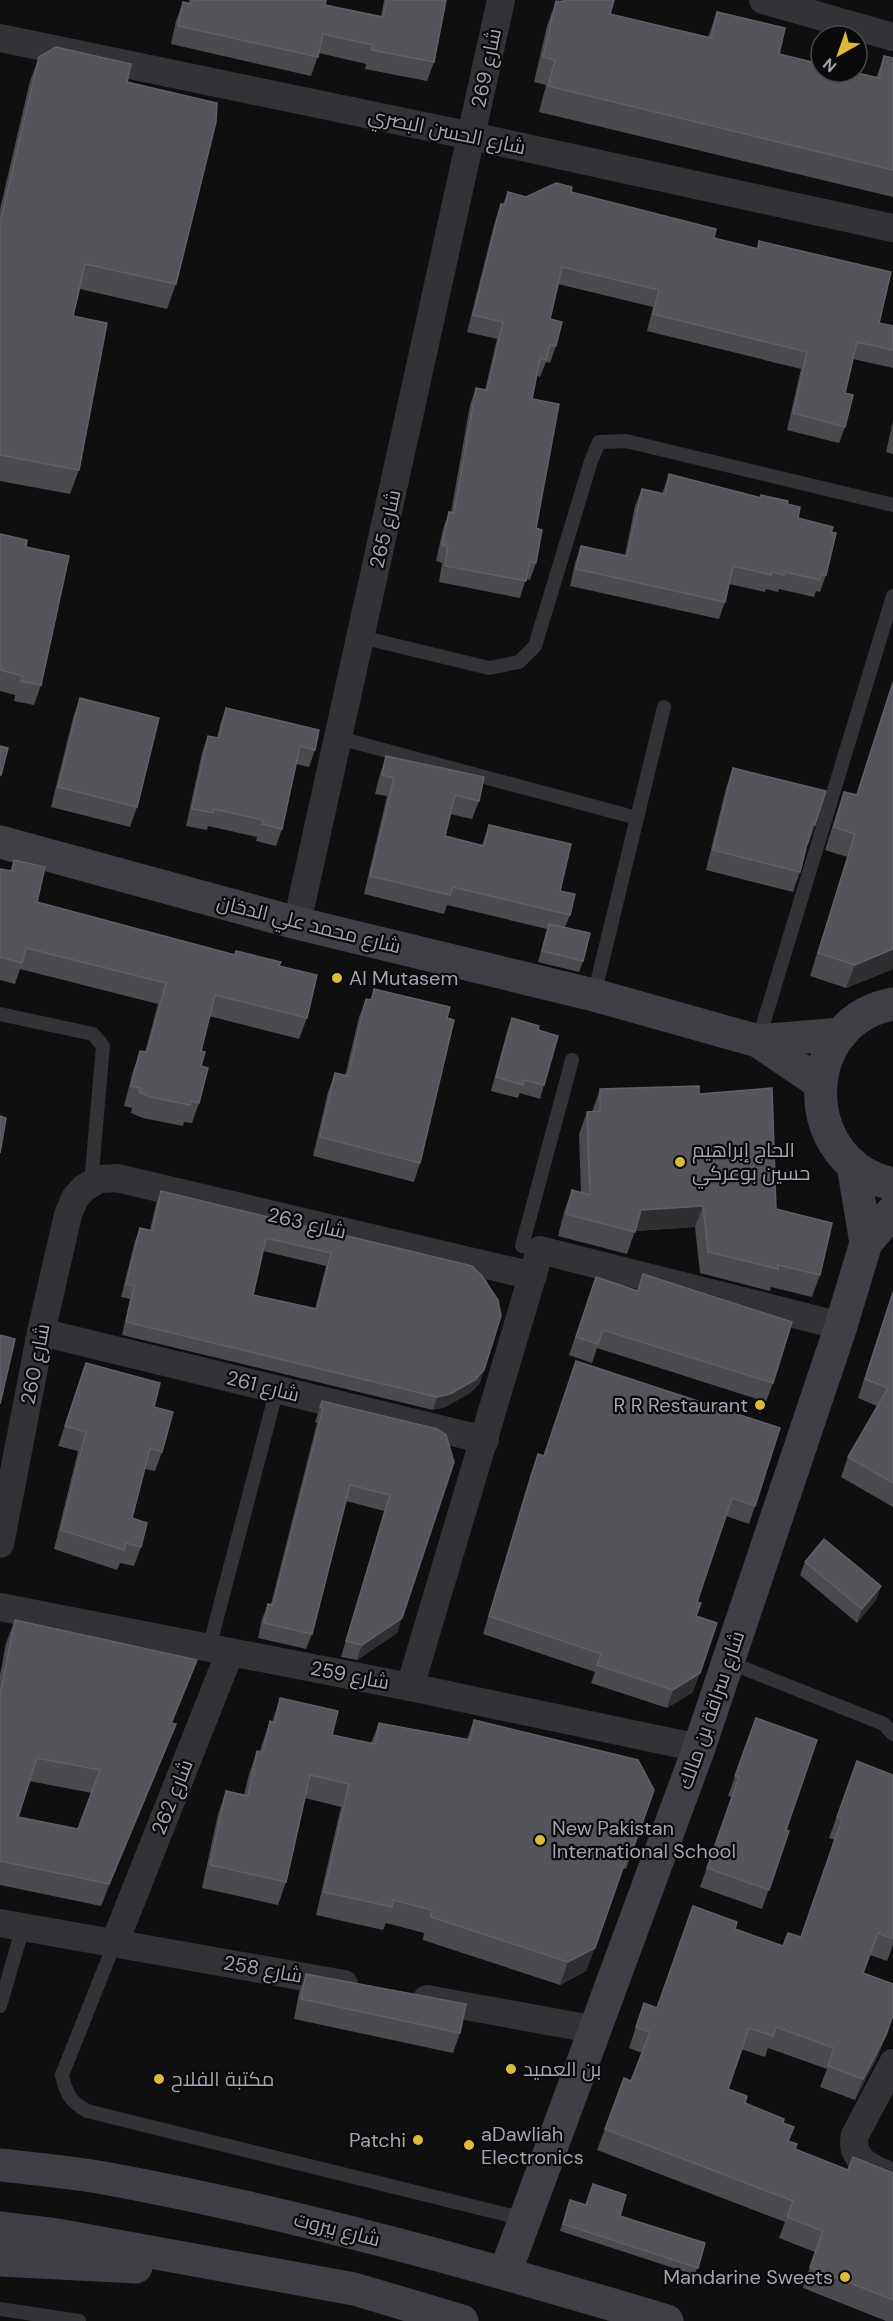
<svg xmlns="http://www.w3.org/2000/svg" width="893" height="2321" viewBox="0 0 893 2321" font-family="'DM Sans',Cairo,sans-serif">
<style>
.lines{fill:none;stroke-linecap:round;stroke-linejoin:round}
.lane{stroke:#333337;stroke-width:14}
.street{stroke:#333337;stroke-width:28}
.secondary{stroke:#3f4045;stroke-width:33}
.wall{fill:#4b4b4f;fill-rule:evenodd}
.shaded-wall{fill:#2f2f32}
.building{fill:#54545a;stroke:#606167;stroke-width:1.5;fill-rule:evenodd}
.poi-dot{fill:#dcbb3c;stroke:#0a0a0b;stroke-width:2}
.labels{text-anchor:middle;dominant-baseline:central;stroke-width:4.5;stroke-linejoin:round;paint-order:stroke}
.street-label{font-size:20px;fill:#a2a4b0;stroke:#0a0a0b}
.poi-label{font-size:20px;fill:#a2a4b0;stroke:#0a0a0b;text-anchor:start}
</style>
<rect width="100%" height="100%" fill="#0f0f10"/>
<g class="lines">
<g class="lane">
<polyline points="361,637 489,668 519,662 535,646 591,461 599,442 626,441 893,505"/>
<polyline points="339,738 637,818"/>
<polyline points="594,995 664,707"/>
<polyline points="0,1014 93,1034 103,1046 91,1183"/>
<polyline points="758,1041 893,596"/>
<polyline points="540,1250 522,1246 572,1060"/>
<polyline points="209,1648 277,1389"/>
<polyline points="728,1662 884,1724 893,1734"/>
<path d="M115 1942 62 2075C66 2094 70 2101 87 2111L524 2219"/>
<polyline points="0,2006 23,1927"/>
<polyline points="0,2309 79,2321"/>
</g>
<g class="street">
<polyline points="763,0 893,37"/>
<polyline points="0,38 472,136 893,228"/>
<polyline points="297,923 501,0"/>
<polyline points="41,1332 485,1440"/>
<polyline points="0,1544 41,1332 68,1215 75,1198 84,1188 99,1179 117,1178 533,1276"/>
<polyline points="0,1607 410,1687 699,1748"/>
<polyline points="410,1687 540,1250 841,1326"/>
<polyline points="0,1923 344,1984"/>
<polyline points="115,1942 230,1652"/>
<polyline points="427,1999 597,2030"/>
<path d="M893 2063 855 2135C849 2161 874 2169 893 2177"/>
</g>
<g class="secondary">
<polyline points="0,842 297,923 594,995 758,1041 820,1083"/>
<path d="M893 1004C796 1022 797 1164 893 1184"/>
<polyline points="758,1041 841,1034"/>
<polyline points="853,1165 866,1243"/>
<path d="M0 2165C34 2169 70 2172 104 2178 294 2213 481 2265 667 2321"/>
<polyline points="0,2228 57,2235 354,2289 462,2321"/>
<polyline points="0,2260 136,2267"/>
<polyline points="505,2273 699,1748 841,1326 866,1243 893,1211"/>
</g>
</g>
<g class="wall">
<polygon points="189,0 326,0 325,5 381,17 384,0 446,0 434,62 427,81 365,69 366,64 319,53 311,76 171,44 176,21 183,2 189,3"/>
<polygon points="561,0 614,0 610,14 708,37 717,12 779,54 876,78 884,56 893,58 893,197 539,112 546,85 534,82 547,26 556,1 561,2"/>
<polygon points="39,57 127,82 176,284 167,309 80,289 73,316 79,470 70,494 0,481 0,209 30,81"/>
<polygon points="508,192 526,197 571,192 714,238 757,248 759,241 879,323 893,326 893,368 853,359 845,393 845,427 839,443 787,430 801,369 647,331 653,307 558,284 550,319 556,346 550,363 546,362 540,377 537,376 532,399 536,563 530,580 526,579 520,598 439,582 442,563 436,561 443,529 449,512 451,512 470,405 476,388 485,390 497,339 467,332 495,221 501,204 503,204"/>
<polygon points="893,421 893,454 886,452"/>
<polygon points="669,474 760,497 761,495 787,504 798,518 831,532 826,575 820,592 816,591 814,597 779,589 778,592 766,589 765,592 729,584 725,602 719,619 570,586 575,563 581,546 625,555 635,506 642,489 662,494"/>
<polygon points="0,534 26,547 41,685 34,705 14,701 15,695 0,691"/>
<polygon points="893,680 893,969 846,988 810,976 847,857 825,850 836,815 844,792 856,795"/>
<polygon points="80,698 137,807 130,827 51,807 73,718"/>
<polygon points="226,708 315,750 309,767 296,764 282,829 276,846 256,841 257,837 208,826 207,830 186,826 202,753 208,736 217,738 220,725"/>
<polygon points="386,756 479,801 472,819 450,814 445,836 482,845 489,825 560,891 570,915 565,927 583,961 579,972 538,962 547,929 447,905 444,914 364,894 387,796 375,794 380,774"/>
<polygon points="733,768 815,825 808,845 807,845 800,872 793,892 706,870 726,788"/>
<polygon points="14,860 37,902 279,966 307,1018 299,1039 209,1016 201,1051 201,1066 199,1103 192,1123 184,1122 183,1126 143,1118 131,1113 132,1108 124,1106 133,1071 140,1051 145,1052 158,1004 20,969 15,984 0,980 0,869 10,871"/>
<polygon points="374,989 447,1018 420,1163 414,1182 313,1156 328,1092 335,1073 345,1076 359,1017 366,999 370,1000"/>
<polygon points="512,1018 538,1030 544,1085 540,1099 520,1093 518,1098 491,1091 507,1032"/>
<polygon points="600,1089 699,1094 820,1275 812,1297 771,1287 770,1291 700,1273 695,1227 635,1231 627,1254 558,1236 564,1212 572,1190 581,1192 579,1134 587,1112 592,1112"/>
<path d="M161 1191 472 1266 480 1383 470 1393 445 1407 433 1410 122 1335 130 1299 121 1297 135 1241 140 1228 150 1230 156 1204ZM263 1251 326 1266 315 1309 253 1295Z"/>
<polygon points="643,1274 773,1383 766,1402 597,1348 592,1363 569,1355 596,1277 637,1291"/>
<polygon points="893,1290 893,1507 841,1477 848,1457 877,1406 858,1398"/>
<polygon points="576,1361 755,1506 749,1524 726,1516 697,1602 693,1692 667,1708 591,1683 595,1672 483,1634 531,1473 538,1454 544,1456"/>
<polygon points="86,1363 154,1407 162,1452 155,1471 145,1469 132,1518 141,1547 134,1566 120,1563 117,1570 54,1549 78,1451 58,1446"/>
<polygon points="322,1401 437,1429 397,1633 357,1660 341,1657 384,1511 346,1501 312,1634 306,1649 258,1638 262,1619 268,1604 271,1604 317,1423 315,1422"/>
<polygon points="805,1562 881,1586 876,1600 857,1623 800,1575"/>
<path d="M15 1620 197 1660 172 1723 167 1747 101 1906 0 1885V1675L6 1643ZM29 1781 92 1793 78 1829 18 1817Z"/>
<polygon points="280,1698 332,1735 371,1743 379,1723 467,1739 474,1720 654,1790 626,1869 623,1868 586,1971 560,1985 423,1940 424,1933 386,1923 383,1930 316,1915 341,1807 305,1798 286,1882 278,1905 202,1888 218,1814 226,1791 244,1795 249,1774 257,1751 260,1751 262,1744 270,1721 272,1722"/>
<polygon points="756,1718 786,1830 789,1831 762,1909 700,1887 732,1797 728,1796"/>
<polygon points="857,1761 893,1775 893,1945 887,1961 870,1955 863,1973 893,2015 878,2056 855,2100 820,2087 827,2069 768,2048 765,2057 741,2049 728,2089 745,2103 783,2123 788,2141 795,2149 848,2170 893,2173 893,2321 886,2321 803,2288 815,2252 779,2238 785,2222 597,2150 605,2129 631,2081 642,2053 629,2048 644,2003 657,2008 735,1929 783,1946 801,1937 835,1840 829,1838"/>
<polygon points="306,1974 460,2033 453,2053 294,2019 299,1993"/>
<polygon points="570,2200 705,2243 695,2275 560,2231"/>
</g>
<g class="shaded-wall">
<polygon points="893,949 893,969 846,988 855,965"/>
<polygon points="703,1206 695,1227 633,1231 641,1210"/>
<polygon points="484,1370 480,1383 470,1393 445,1407 433,1410 437,1397"/>
<polygon points="881,1586 876,1600 857,1623 862,1609"/>
<polygon points="402,1618 397,1633 357,1660 362,1645"/>
<polygon points="197,1660 189,1682 163,1746 171,1723"/>
<polygon points="700,1673 693,1692 667,1708 673,1690"/>
<polygon points="176,1724 167,1747 101,1906 109,1884"/>
<polygon points="595,1948 586,1971 560,1985 568,1962"/>
<polygon points="886,2035 878,2056 855,2100 863,2079"/>
</g>
<g class="building">
<polygon points="192,0 326,0 325,5 383,17 387,0 446,0 434,62 372,50 373,45 323,34 318,57 178,26 183,2 191,4"/>
<polygon points="564,0 614,0 610,14 711,38 717,12 785,28 779,54 821,64 821,72 853,72 879,78 884,56 893,58 893,170 548,86 555,60 543,57 556,1 564,2"/>
<polygon points="56,47 131,64 127,82 217,103 216,122 176,284 85,264 73,316 107,323 79,470 0,455 0,223 39,57"/>
<polygon points="556,183 572,187 571,192 716,229 714,238 758,249 759,241 891,272 879,323 893,326 893,350 857,342 845,393 853,395 845,427 793,413 807,352 653,314 659,290 562,267 550,319 562,322 556,346 550,345 546,360 540,358 532,399 559,404 536,528 542,530 536,563 530,562 526,581 445,566 448,546 442,545 449,512 454,513 476,388 487,390 503,322 473,315 501,204 505,205 508,192 526,197"/>
<polygon points="669,474 761,498 761,495 788,501 787,504 800,507 798,518 833,527 831,532 836,533 826,575 821,574 820,580 785,572 784,575 772,572 771,575 733,566 725,602 576,569 581,546 627,556 642,489 665,494"/>
<polygon points="0,534 27,540 26,547 69,556 41,685 21,681 23,676 0,670"/>
<polygon points="893,683 893,949 855,965 818,953 855,834 834,827 844,792 857,795"/>
<polygon points="80,698 159,718 137,807 58,787"/>
<polygon points="226,708 319,730 315,750 300,746 282,829 262,824 263,820 214,809 213,813 192,809 208,736 219,738"/>
<polygon points="0,746 8,748 1,775 0,774"/>
<polygon points="386,756 484,777 479,801 455,795 445,836 484,846 489,825 571,844 560,891 575,894 570,915 453,887 450,895 370,876 394,778 382,775"/>
<polygon points="733,768 826,791 815,825 812,824 800,872 713,850"/>
<polygon points="14,860 45,867 37,902 235,955 236,951 281,962 279,966 317,975 307,1018 215,995 201,1051 205,1052 201,1066 208,1068 199,1103 191,1101 190,1105 151,1097 139,1092 140,1088 131,1086 140,1051 147,1052 166,983 26,948 22,963 0,957 0,869 12,871"/>
<polygon points="549,924 590,933 583,961 542,951"/>
<polygon points="374,989 450,1007 447,1018 454,1020 420,1163 320,1137 335,1073 348,1076 366,999 372,1000"/>
<polygon points="512,1018 539,1026 538,1030 558,1036 544,1085 524,1080 523,1085 496,1077"/>
<polygon points="699,1086 699,1094 772,1088 776,1209 832,1223 820,1275 778,1265 778,1269 708,1252 703,1206 641,1210 635,1232 566,1214 572,1190 590,1195 587,1112 600,1111 600,1089"/>
<polygon points="0,1116 6,1118 0,1153"/>
<path d="M161 1191 472 1266 482 1276 498 1300 501 1316 484 1370 475 1380 450 1394 437 1397 126 1322 134 1286 126 1284 140 1228 152 1231ZM266 1238 331 1253 317 1309 253 1295Z"/>
<polygon points="643,1274 792,1322 773,1383 603,1330 598,1344 576,1337 596,1277 638,1291"/>
<polygon points="893,1293 893,1483 848,1457 888,1388 865,1379"/>
<polygon points="0,1335 15,1339 0,1404"/>
<polygon points="576,1361 780,1428 755,1506 732,1498 697,1602 701,1603 696,1616 717,1623 700,1673 673,1690 597,1665 601,1654 489,1616 538,1454 544,1456"/>
<polygon points="86,1363 160,1383 154,1407 173,1412 162,1452 150,1448 132,1518 147,1523 141,1547 126,1543 124,1550 61,1530 86,1432 65,1426"/>
<polygon points="322,1401 437,1429 446,1435 454,1462 402,1618 362,1645 346,1641 390,1495 350,1485 312,1634 264,1623 268,1604 273,1605 323,1408 320,1407"/>
<polygon points="824,1539 881,1586 862,1609 805,1562"/>
<path d="M15 1620 197 1660 171 1723 176 1724 109 1884 0 1861V1695ZM37 1758 100 1770 78 1829 18 1817Z"/>
<polygon points="280,1698 338,1711 332,1735 375,1744 379,1723 470,1740 474,1720 638,1760 654,1790 634,1846 631,1845 595,1948 568,1962 431,1917 432,1910 393,1900 392,1907 324,1892 349,1784 310,1775 286,1882 210,1865 226,1791 248,1796 257,1751 263,1752 270,1721 275,1723"/>
<polygon points="756,1718 817,1740 786,1830 789,1831 769,1890 707,1868 739,1777 735,1776"/>
<polygon points="857,1761 893,1775 893,1939 878,1933 863,1973 893,1984 893,2015 886,2035 863,2079 828,2066 834,2048 776,2027 773,2036 749,2028 728,2089 747,2096 745,2103 784,2119 783,2123 794,2127 788,2141 797,2144 795,2149 848,2170 853,2157 893,2173 893,2300 810,2267 823,2231 787,2217 793,2201 605,2129 624,2078 631,2081 650,2032 636,2027 644,2003 657,2008 693,1906 737,1922 735,1929 783,1946 788,1933 801,1937 842,1819 837,1817"/>
<polygon points="306,1974 466,2004 460,2033 301,1999"/>
<polygon points="593,2184 626,2195 620,2216 705,2243 698,2268 563,2224 570,2200 586,2205"/>
</g>
<g class="poi-dot">
<circle cx="337" cy="978" r="6"/>
<circle cx="680" cy="1162" r="6"/>
<circle cx="760" cy="1405" r="6"/>
<circle cx="540" cy="1840" r="6"/>
<circle cx="511" cy="2069" r="6"/>
<circle cx="159" cy="2079" r="6"/>
<circle cx="418" cy="2140" r="6"/>
<circle cx="469" cy="2145" r="6"/>
<circle cx="845" cy="2277" r="6"/>
</g>
<g class="labels">
<g class="street-label">
<text transform="translate(486 68) rotate(-78)">شارع 269</text>
<text transform="translate(447 131) rotate(12)">شارع الحسن البصري</text>
<text transform="translate(385 529) rotate(-77)">شارع 265</text>
<text transform="translate(309 924) rotate(14)">شارع محمد علي الدخان</text>
<text transform="translate(307 1223) rotate(13)">شارع 263</text>
<text transform="translate(35 1364) rotate(-79)">شارع 260</text>
<text transform="translate(263 1386) rotate(14)">شارع 261</text>
<text transform="translate(350 1675) rotate(11)">شارع 259</text>
<text transform="translate(711 1710) rotate(-71)">شارع سراقة بن مالك</text>
<text transform="translate(172 1797) rotate(-68)">شارع 262</text>
<text transform="translate(263 1969) rotate(10)">شارع 258</text>
<text transform="translate(337 2229) rotate(14)">شارع بيروت</text>
</g>
<g class="poi-label">
<text x="349" y="978">Al Mutasem</text>
<text x="692" y="1150">الحاج إبراهيم<tspan x="692" dy="23">حسين بوعركي</tspan></text>
<text x="748" y="1405" text-anchor="end">R R Restaurant</text>
<text x="552" y="1828">New Pakistan<tspan x="552" dy="23">International School</tspan></text>
<text x="523" y="2069">بن العميد</text>
<text x="171" y="2079">مكتبة الفلاح</text>
<text x="481" y="2134">aDawliah<tspan x="481" dy="23">Electronics</tspan></text>
<text x="406" y="2140" text-anchor="end">Patchi</text>
<text x="833" y="2277" text-anchor="end">Mandarine Sweets</text>
</g>
</g>
<g transform="translate(839 54) rotate(220)"><circle r="28" fill="#0a0a0b" stroke="#47484d" stroke-width="1.5"/>
<path d="M0-4.5L10 22L0 15L-10 22Z" fill="#dcbb3c"/>
<text y="-9" font-size="16" font-weight="bold" text-anchor="middle" fill="#a2a4b0">N</text>
</g>
</svg>
